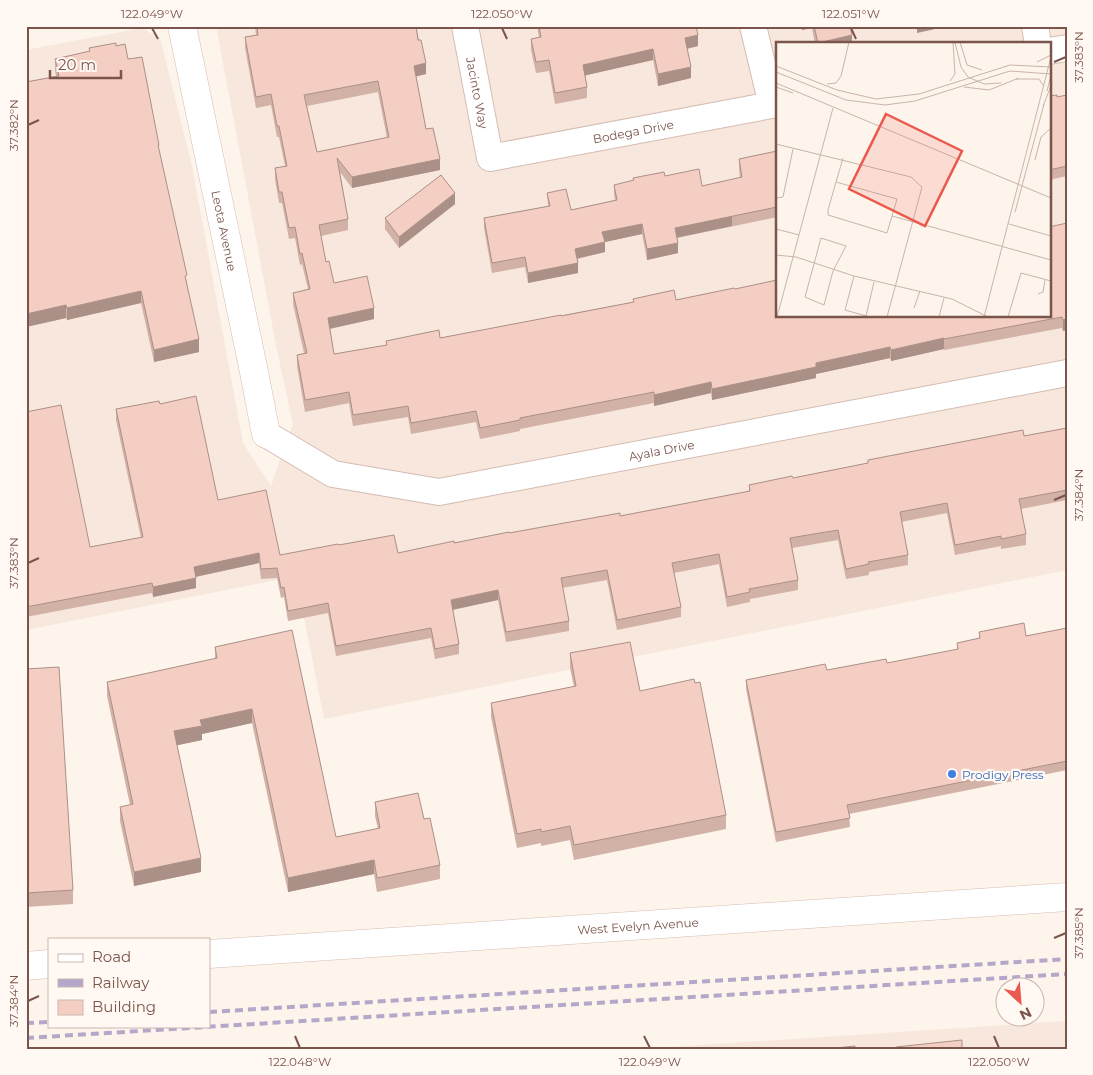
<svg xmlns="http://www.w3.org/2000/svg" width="1093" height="1075" viewBox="0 0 1093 1075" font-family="Montserrat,sans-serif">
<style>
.residential{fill:#f8e7dc;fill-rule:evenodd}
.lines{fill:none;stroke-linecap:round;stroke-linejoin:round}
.street-casing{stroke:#d4bcb2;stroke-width:28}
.secondary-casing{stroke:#d9bdb2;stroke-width:29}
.street{stroke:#fff;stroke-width:26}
.secondary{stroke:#fff;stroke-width:28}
.rail{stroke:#b4a7ca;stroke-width:4;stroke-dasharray:8 5;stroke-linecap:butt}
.wall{fill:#d2b1a7;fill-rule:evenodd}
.shaded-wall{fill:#ab9088}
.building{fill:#f4cec2;stroke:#ab9088;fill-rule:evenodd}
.ticks{fill:none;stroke:#7b554c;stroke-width:2}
.shop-dot{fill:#3f7fe0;stroke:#fff8f3;stroke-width:2}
.labels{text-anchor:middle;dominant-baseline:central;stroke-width:4.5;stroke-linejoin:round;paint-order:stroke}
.street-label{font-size:12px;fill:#7b554c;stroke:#fff8f3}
.shop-label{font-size:12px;fill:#366cbe;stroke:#fff8f3;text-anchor:start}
.inset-road{fill:none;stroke:#c9b4ab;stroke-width:1}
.view{fill:#eb584d;fill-opacity:0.15;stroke:#eb584d;stroke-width:2.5}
.inset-edge{fill:none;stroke:#7b554c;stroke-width:2.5}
.neatline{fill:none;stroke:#7b554c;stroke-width:2}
.ticks-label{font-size:12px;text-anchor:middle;fill:#7b554c}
</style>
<rect width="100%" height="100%" fill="#fdf4eb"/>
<g class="residential">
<path d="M216 26H1067V570L324 719 296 576 26 630V50L142 28 160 38 192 166 243 443 271 486 293 424 277 350ZM777 44H1049V316H777Z"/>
<polygon points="1067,1021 1067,1049 640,1049"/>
</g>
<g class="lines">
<g class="street-casing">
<g id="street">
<path id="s1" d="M465 26 490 158 777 104"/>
<polyline points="753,26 772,105"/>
<polyline points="1035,26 1038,44"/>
<polyline points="1049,51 1067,48"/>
<path id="s2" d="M266 434 333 474 439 492 1067 373"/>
</g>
</g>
<g class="secondary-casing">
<g id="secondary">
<path id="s3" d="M182 26 254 372 266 434"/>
<path id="s4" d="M209 954 1067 897"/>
<polyline points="26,966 49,964"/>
</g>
</g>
<use href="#street" class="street"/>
<use href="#secondary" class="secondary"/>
<g class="rail">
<polyline points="209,1012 1067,959"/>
<polyline points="26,1023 49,1022"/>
<polyline points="26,1038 1067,974"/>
</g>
</g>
<g class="wall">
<path d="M255 26H416L426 74 416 76 426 129 440 170 352 188 340 172 348 219V230L321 236 326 262 334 283 374 319 330 329 334 354 386 345V341L440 338 633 302V299L676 300 735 289 777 316 1067 223V330L1063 331 1062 328 944 350V349L891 361 890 358 816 374V378L712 400 711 393 654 406V403L520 429V431L480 439 476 422 411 434 408 417 353 426 349 403 305 412 297 366V355L304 353 293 304V293L308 289 302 264 300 265 295 238 289 239 282 203H279L275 179V168L285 166 279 137H277L271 105 256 108 245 48V37L256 35ZM378 92 387 138 317 152 307 106Z"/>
<polygon points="537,26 696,26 698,46 687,49 691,78 658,86 653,60 585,75 587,87 587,98 555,104 549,71 536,73 531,50 531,39 539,37"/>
<polygon points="801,26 850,26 852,44 815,44 812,28 802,30"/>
<polygon points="116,46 128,59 159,145 159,152 187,283 199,352 154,362 141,303 67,320 66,318 26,327 26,82 56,76 55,71 55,59 89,52 89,48"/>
<polygon points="1067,95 1067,176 1049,180 1049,96 1057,97"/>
<polygon points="777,151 777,217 677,238 678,253 647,260 642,234 605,242 605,252 577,259 578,273 528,283 525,267 492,273 484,228 484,218 548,206 547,193 571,210 615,200 614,195 614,185 665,176 702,186 740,178 739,169 739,159"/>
<polygon points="455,204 399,248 385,229 385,218"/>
<polygon points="160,404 218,500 280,555 339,545 398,553 509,533 620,516 749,491 749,485 793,478 868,463 868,460 1024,436 1067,428 1067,500 1021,509 1026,534 1026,545 1001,549 1001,546 955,555 947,513 901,522 908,555 908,565 869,572 869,575 846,579 838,540 792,548 798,580 798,590 750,599 750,602 727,607 719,564 674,573 681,607 681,617 617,630 607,580 562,588 569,621 569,631 546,635 506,642 498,600 453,610 459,644 459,654 435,659 431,638 336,656 328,613 288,621 284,597 281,598 277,578 261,579 259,563 196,577 196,588 153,597 152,593 26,617 26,412 90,547 141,538 116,420 116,409"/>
<polygon points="1067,628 1067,770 849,814 850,827 776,842 746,689 746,680 887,663 957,650 957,643 979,638 979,632 1026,636"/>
<polygon points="215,647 336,837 378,829 375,816 375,802 424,819 440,865 440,879 377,892 374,874 288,892 252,723 202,734 202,740 177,745 201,872 134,886 120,821 120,807 130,805 107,696 107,682 215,659"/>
<polygon points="570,653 640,691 726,815 726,829 574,860 570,840 541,846 541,843 517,848 491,717 491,703 574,687 570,668"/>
<polygon points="26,669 73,890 73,904 26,907"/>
</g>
<g class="shaded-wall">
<polygon points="802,26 812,26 812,28 802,30"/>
<polygon points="917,26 949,26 917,33"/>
<polygon points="698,35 698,46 685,49 685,38"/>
<polygon points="852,35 852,44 818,44 818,43"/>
<polygon points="653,49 653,60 583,76 583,65"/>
<polygon points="426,63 426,74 414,77 414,66"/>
<polygon points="691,67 691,78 658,86 658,74"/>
<polygon points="440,159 440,170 352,188 352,177"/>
<polygon points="455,193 455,204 399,248 399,237"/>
<polygon points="732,216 732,226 675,238 675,228"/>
<polygon points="642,224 642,234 605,242 605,252 575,259 575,249 602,232"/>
<polygon points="678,243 678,253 647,260 647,249"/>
<polygon points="578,263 578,273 528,283 528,273"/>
<polygon points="141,291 141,303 67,320 67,308"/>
<polygon points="66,305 66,318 26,327 26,314"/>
<polygon points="374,308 374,319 328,329 328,318"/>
<polygon points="1067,319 1067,330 1063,331 1063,320"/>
<polygon points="944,338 944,349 891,361 891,350"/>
<polygon points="199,339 199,352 154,362 154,350"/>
<polygon points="890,347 890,358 816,374 816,378 712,400 712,389 816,363"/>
<polygon points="711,382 711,393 654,406 654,395"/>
<polygon points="259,553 259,563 194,577 194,567"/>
<polygon points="196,578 196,588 153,597 153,587"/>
<polygon points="498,590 498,600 451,610 451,600"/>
<polygon points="252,709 252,723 202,734 202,740 174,746 174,731 200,720"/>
<polygon points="201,858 201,872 134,886 134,872"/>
<polygon points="374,860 374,874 288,892 288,878"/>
</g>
<g class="building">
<path d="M257 26H416L418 40H421L426 63 414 66 426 129 433 128 440 159 352 177 337 158 348 219 319 225 326 262 329 261 334 283 367 276 374 308 328 318 334 354 387 345 386 341 439 330 440 338 561 315V316L634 302 633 299 674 290 676 300 734 288 735 289 777 280V316H1049V227L1067 223V319L1063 320 1062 317 944 339V338L891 350 890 347 816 363V367L712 389 711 382 654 395V392L520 418V420L480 428 476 411 411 423 408 406 353 415 349 392 305 400 297 355 307 353 293 293 310 289 302 253 300 254 295 227 289 228 282 192H279L275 168 287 166 279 126H277L271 94 256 97 245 37 258 35ZM378 81 389 137 317 152 304 95Z"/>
<polygon points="539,26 696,26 698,35 685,38 691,67 658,74 653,49 583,65 587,87 555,93 549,60 536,62 531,39 541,37"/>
<polygon points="814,26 850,26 852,35 818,43"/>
<polygon points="116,43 116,46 125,44 128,59 142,57 159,145 158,145 187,275 185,276 199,339 154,350 141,291 67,308 66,305 26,314 26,82 59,76 55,59 90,51 89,48"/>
<polygon points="1057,95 1057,97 1067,95 1067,166 1049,170 1049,96"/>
<polygon points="777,151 777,207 675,228 678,243 647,249 642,224 602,232 605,242 575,249 578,263 528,273 525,257 492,263 484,218 550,206 547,193 566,189 571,210 617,200 614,185 634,180 633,178 664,172 665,176 699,169 702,186 742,177 739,159"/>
<polygon points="441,175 455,193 399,237 385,218"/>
<polygon points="196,396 218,500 266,490 280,555 338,544 339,545 394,535 398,553 454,541 454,543 509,532 509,533 620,513 620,516 750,491 749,485 792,476 793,478 868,463 868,460 1023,430 1024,436 1067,428 1067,490 1019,499 1026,534 1001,539 1001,536 955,545 947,503 900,512 908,555 868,562 869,564 846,569 838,530 790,538 798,580 749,589 750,592 727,597 719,554 672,563 681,607 617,620 607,570 561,578 569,621 546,625 506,632 498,590 451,600 459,644 435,649 431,628 336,646 328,603 288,611 284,587 281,588 277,568 261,569 259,553 194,567 196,578 153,587 152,583 26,607 26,412 61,405 90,547 143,537 116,409 159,401 160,404"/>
<polygon points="1024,623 1026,636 1067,628 1067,761 847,805 850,818 776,832 746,680 825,664 827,670 886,659 887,663 958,649 957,643 980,638 979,632"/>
<polygon points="292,630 336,837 380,828 375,802 418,793 424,819 430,818 440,865 377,878 374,860 288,878 252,709 200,720 202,726 174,731 201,858 134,872 120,807 133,804 107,682 217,658 215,647"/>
<polygon points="630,642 640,691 694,679 695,683 700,682 726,815 574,845 570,826 541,832 541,829 517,834 491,703 576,686 570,653"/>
<polygon points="59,667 73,890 26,893 26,669"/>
<polygon points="962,1040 962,1049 896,1049 896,1047"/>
<polygon points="855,1046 855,1049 827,1049"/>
</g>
<path class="ticks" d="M152 28 158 39M502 28 507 39M851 28 856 39M1054 62 1066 57M28 125 39 120M1054 500 1066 495M28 563 39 558M1054 938 1066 933M28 1001 39 996M295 1036 300 1048M644 1036 650 1048M994 1036 999 1048"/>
<circle class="shop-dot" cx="952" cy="774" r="5"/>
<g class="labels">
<g class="street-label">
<text stroke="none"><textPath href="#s1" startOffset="68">Jacinto Way</textPath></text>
<text stroke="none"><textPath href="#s1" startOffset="280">Bodega Drive</textPath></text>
<text stroke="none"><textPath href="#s3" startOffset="209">Leota Avenue</textPath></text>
<text stroke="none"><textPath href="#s2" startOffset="412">Ayala Drive</textPath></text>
<text stroke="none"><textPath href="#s4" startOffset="430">West Evelyn Avenue</textPath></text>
</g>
<g class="shop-label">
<text x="962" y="774">Prodigy Press</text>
</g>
</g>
<g transform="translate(776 42)">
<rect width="275" height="275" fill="#fdf4eb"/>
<path class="inset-road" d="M184 0 191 23 206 28M179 1 185 25 192 35 208 42 225 41M261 20 275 13M0 24 61 48 100 57 143 52 234 23 275 25M0 30 70 58 109 63 139 59 234 29 275 32M65 34 73 0M240 37H263L267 43M174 39 179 32 177 0M0 41 275 156M51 42 60 41 65 34M0 45 17 51M188 45 213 48 243 36M271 49 275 33M267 64 275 44M0 102 135 135 146 145 111 275M259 118 265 95 275 86M60 140 121 157 111 191 52 173V168L60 140 67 116M0 156 7 155 17 107M239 170 268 62M116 174 275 218M233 182 275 194M0 187 23 193M45 196 70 204 57 229 48 263 29 255ZM0 213 20 215 78 234 176 257 212 275M78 234 69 268 90 274 98 240M262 252 267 250 269 238M138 266 144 249M1 275 57 66M163 275 168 256M208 275 275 15M232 275 245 231 275 239"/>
<path class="view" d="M110 72 186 109 149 184 73 147Z"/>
<rect width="275" height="275" class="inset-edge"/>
</g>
<rect width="1093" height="1075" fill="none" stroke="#fff8f3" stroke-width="55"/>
<rect x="48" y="938" width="162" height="90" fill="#fff8f3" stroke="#cab7b0"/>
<rect x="58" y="954" width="25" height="8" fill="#ffffff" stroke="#cab7b0"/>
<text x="92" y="962" font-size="15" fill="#7b554c">Road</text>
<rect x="58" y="979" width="25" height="8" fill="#b4a7ca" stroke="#cab7b0"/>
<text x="92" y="988" font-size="15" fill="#7b554c">Railway</text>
<rect x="58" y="1000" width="25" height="15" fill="#f4cec2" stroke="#cab7b0"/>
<text x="92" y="1012" font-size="15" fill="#7b554c">Building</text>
<g transform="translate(1020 1002) rotate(154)"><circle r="24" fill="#fff8f3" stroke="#cab7b0"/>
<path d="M0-4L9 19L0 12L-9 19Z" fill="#eb584d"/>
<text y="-8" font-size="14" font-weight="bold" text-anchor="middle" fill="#7b554c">N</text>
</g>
<path d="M50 70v8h71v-8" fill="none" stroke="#7b554c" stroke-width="2.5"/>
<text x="58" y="70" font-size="15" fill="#7b554c" stroke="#fff8f3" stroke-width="4" paint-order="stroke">20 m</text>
<rect x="28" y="28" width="1038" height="1020" class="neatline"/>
<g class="ticks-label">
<text x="152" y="18">122.049°W</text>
<text x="502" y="18">122.050°W</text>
<text x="851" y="18">122.051°W</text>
<text transform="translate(1079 57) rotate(-90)" y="4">37.383°N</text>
<text transform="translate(14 125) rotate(-90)" y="4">37.382°N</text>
<text transform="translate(1079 495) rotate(-90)" y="4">37.384°N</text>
<text transform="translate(14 563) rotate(-90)" y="4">37.383°N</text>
<text transform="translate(1079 933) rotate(-90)" y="4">37.385°N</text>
<text transform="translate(14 1001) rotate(-90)" y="4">37.384°N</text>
<text x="300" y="1066">122.048°W</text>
<text x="650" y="1066">122.049°W</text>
<text x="999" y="1066">122.050°W</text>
</g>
</svg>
